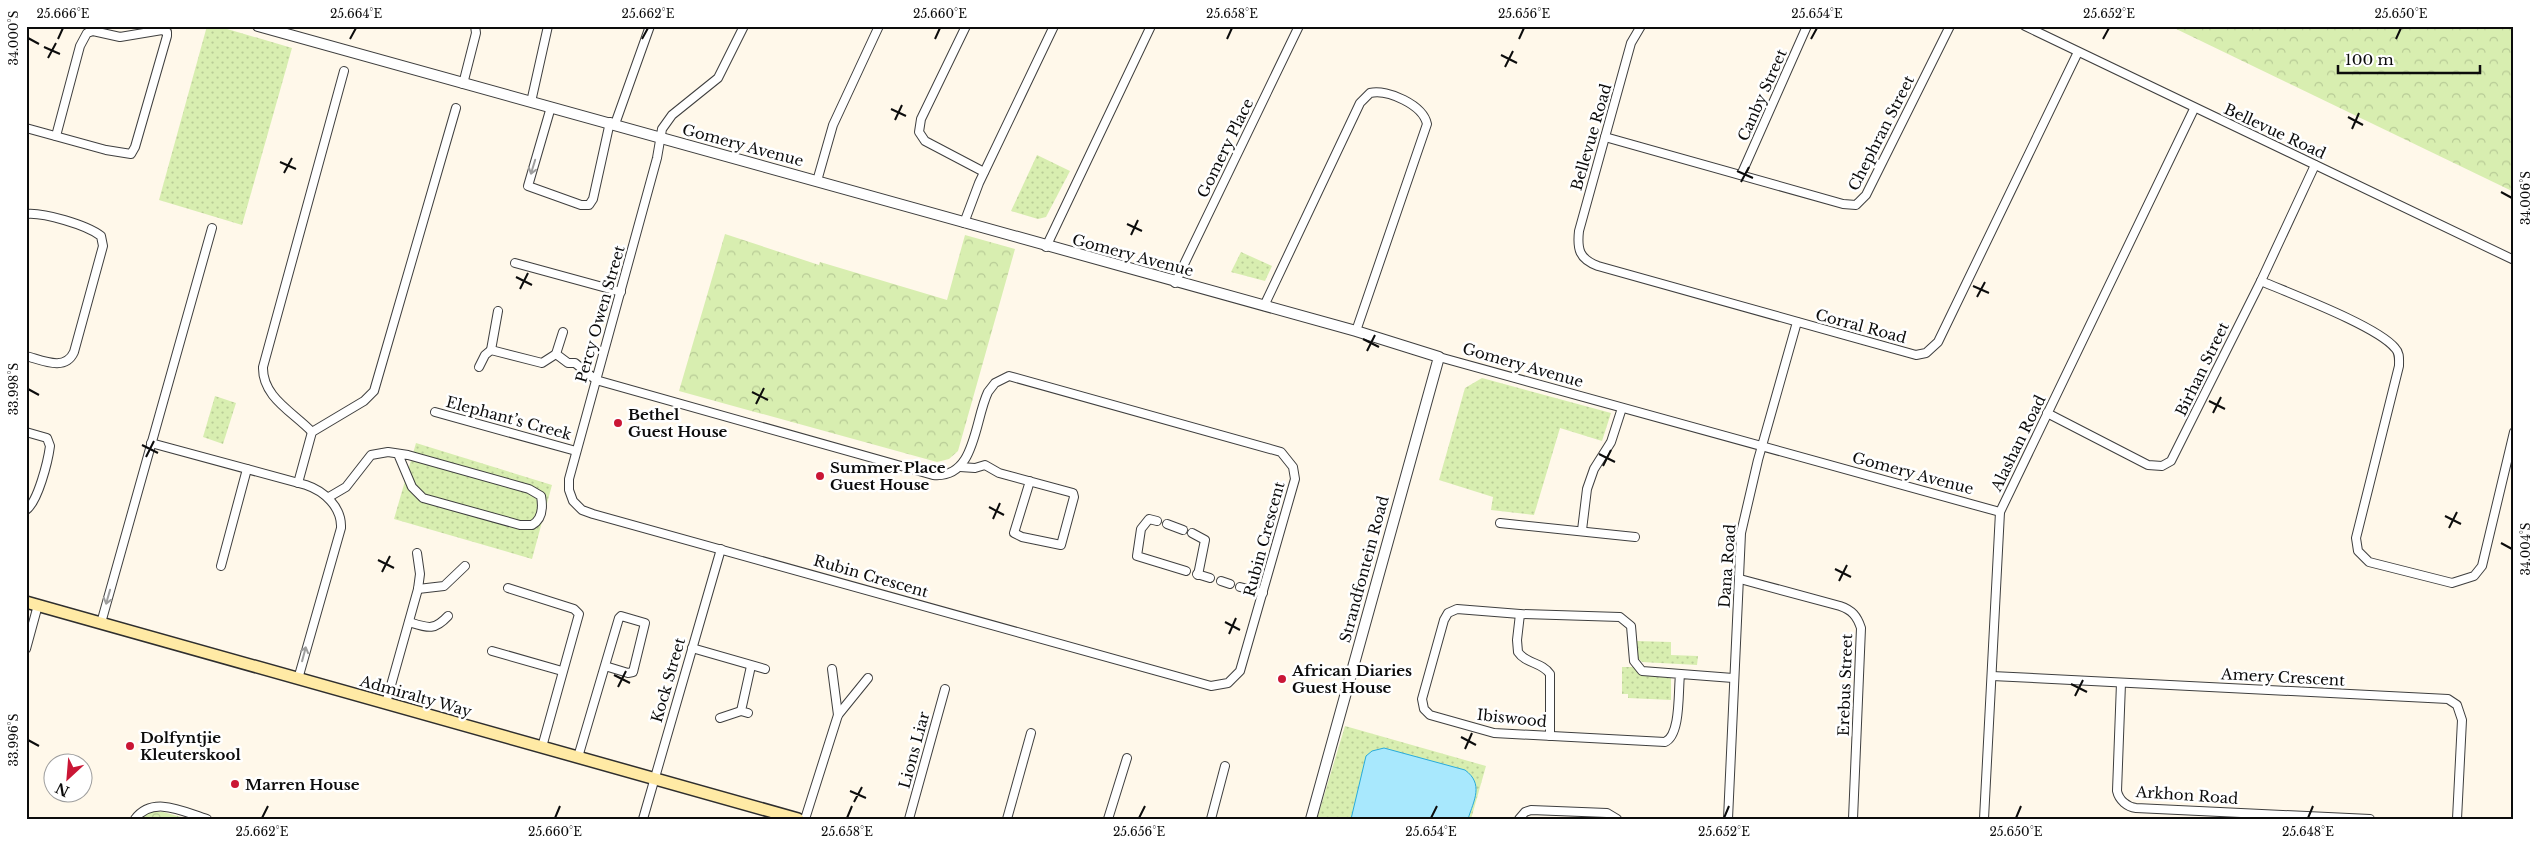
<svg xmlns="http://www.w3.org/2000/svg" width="2540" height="845" viewBox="0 0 2540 845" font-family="'Libre Baskerville',serif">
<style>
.grass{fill:url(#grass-dots)}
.park{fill:url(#park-crowns)}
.water{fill:#a8e8fd;stroke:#28abdb}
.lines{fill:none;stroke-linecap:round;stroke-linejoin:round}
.minor-casing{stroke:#3f3f3f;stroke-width:10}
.tertiary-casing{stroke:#3f3f3f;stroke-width:12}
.secondary-casing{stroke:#2e2e2e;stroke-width:14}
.minor{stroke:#fff;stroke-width:8}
.tertiary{stroke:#fff;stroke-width:10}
.secondary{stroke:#ffeaa5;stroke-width:11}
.oneway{stroke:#9e9e9e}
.ticks{fill:none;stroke:#0c0c0c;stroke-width:2}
.poi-dot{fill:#ca1635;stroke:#fff;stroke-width:2}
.labels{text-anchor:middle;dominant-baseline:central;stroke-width:5;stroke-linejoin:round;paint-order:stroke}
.street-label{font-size:15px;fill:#0c0c0c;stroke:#fff}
.poi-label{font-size:15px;font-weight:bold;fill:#0c0c0c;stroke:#fff;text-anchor:start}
.neatline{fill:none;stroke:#0c0c0c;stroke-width:2}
.ticks-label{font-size:12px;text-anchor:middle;fill:#0c0c0c}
</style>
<defs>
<pattern id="grass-dots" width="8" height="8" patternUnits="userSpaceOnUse" patternTransform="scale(1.25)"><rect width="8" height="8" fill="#d8eeb0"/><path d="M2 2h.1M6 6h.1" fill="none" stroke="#b8cb96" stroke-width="1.8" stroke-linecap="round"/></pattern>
<pattern id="park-crowns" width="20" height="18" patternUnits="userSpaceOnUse" patternTransform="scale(1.25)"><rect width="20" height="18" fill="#d8eeb0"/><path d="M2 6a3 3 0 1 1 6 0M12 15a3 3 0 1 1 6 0" fill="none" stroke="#b8cb96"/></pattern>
</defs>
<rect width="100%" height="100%" fill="#fff8ea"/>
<g class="grass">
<polygon points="207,26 217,26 292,48 242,225 159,200"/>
<polygon points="1037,155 1070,171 1046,217 1038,219 1011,211"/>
<polygon points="1241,252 1272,266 1265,281 1231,272"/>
<polygon points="1482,378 1611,413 1602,441 1560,428 1534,515 1491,510 1493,497 1439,480 1465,388"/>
<polygon points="215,396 236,403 223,444 203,437"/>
<polygon points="416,443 552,485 532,559 394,519"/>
<polygon points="1636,641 1671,642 1671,655 1698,656 1697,665 1642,662 1636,656"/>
<polygon points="1622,667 1634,667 1641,673 1671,675 1671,700 1628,698 1628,694 1622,694"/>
<polygon points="1345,726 1486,766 1471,819 1317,819"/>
</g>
<g class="park">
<polygon points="2170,26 2514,26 2514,192"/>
<polygon points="725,234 819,265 820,262 947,300 965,235 1015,249 958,451 949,459 937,462 679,391"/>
<polygon points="150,812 163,812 188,819 141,819"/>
</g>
<path class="water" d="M1384 748 1465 770C1484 784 1474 800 1468 819H1351L1366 756 1372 751Z"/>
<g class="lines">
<g class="minor-casing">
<g id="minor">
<polyline points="966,26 921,119 919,132 925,141 984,172"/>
<path d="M1641 26 1631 43 1579 231C1577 249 1579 259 1598 266L1916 355 1926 353 1938 342 2078 52"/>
<polyline points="2025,26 2514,260"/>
<polyline points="463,84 476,33 475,26"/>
<polyline points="531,102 548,26"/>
<polyline points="551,107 528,186 581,205 589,205 593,199 610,122"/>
<polyline points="615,124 650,26"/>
<polyline points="26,128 106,150 131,154 135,147 167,36 167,32 162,30 163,26"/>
<polyline points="56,136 80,46 87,33 93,31 120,37 162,30"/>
<polyline points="1605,137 1843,204 1856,205 1866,195 1950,26"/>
<polyline points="1741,175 1807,26"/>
<polyline points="817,181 833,125 879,26"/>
<path d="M26 214C43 212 87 225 101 236L103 246 74 352C65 372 42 360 26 356"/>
<polyline points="964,223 979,183 1054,26"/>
<polyline points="1046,247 1151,26"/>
<polyline points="515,263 621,292"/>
<path d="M2261 281C2291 294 2377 326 2395 348 2400 353 2399 359 2399 366L2356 538 2358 551 2369 562 2452 583 2474 576 2482 566 2514 432"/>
<polyline points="1175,283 1299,26"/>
<path d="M1264 306 1360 103 1370 93C1388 89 1423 105 1427 124L1356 331"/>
<polyline points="498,311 491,350 542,363 556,354"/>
<path d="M563 332 556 354 568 363H575L596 380 933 475C976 479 974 421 988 392L995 383 1009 376 1281 452 1293 467 1295 479 1240 671 1228 683 1211 686 593 514 582 510 573 501 569 490V479L657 158 662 129 672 115 718 78 744 26"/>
<polyline points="1439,357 2000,512"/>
<polyline points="479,367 485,355 491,350"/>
<polyline points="435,412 576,451"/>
<polyline points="2047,413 2148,465 2162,466 2171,461 2261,281 2315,165"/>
<path d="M26 432 47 438 50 446C48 461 38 502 26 510"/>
<path d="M312 432C293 412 262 397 263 367L344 71"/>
<path d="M151 443 306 485C324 491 342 507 341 528L298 679"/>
<polyline points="960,467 975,468 985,465 999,473 1073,493 1074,497 1061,545 1022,537 1014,533 1030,481"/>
<polyline points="298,483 312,432 364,401 374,391 456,108"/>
<path d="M329 497 346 487 371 455 388 452 408 455 529 489 541 496C543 507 543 519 532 525H520L423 498 412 487 398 454"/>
<polyline points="1157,521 1149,519 1141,529 1137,556 1186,571"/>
<polyline points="1500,523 1635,537"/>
<polyline points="1167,524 1183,530"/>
<polyline points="1582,530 1587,489 1594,469 1611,442 1622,408"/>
<polyline points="1192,533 1205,540 1198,575"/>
<polyline points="221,566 247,469"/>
<polyline points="1197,574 1210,578"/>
<path d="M1740 579 1840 606C1852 610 1857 616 1861 628L1853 819"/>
<polyline points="1221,581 1230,584"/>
<polyline points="1240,587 1263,593"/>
<polyline points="508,588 574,609 579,614 542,747"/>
<polyline points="418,589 444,586 465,566"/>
<path d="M1520 614 1517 640 1518 652C1526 664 1542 662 1550 674V736"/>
<path d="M409 622C428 628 434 631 448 616"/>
<polyline points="101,623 212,228"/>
<polyline points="692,648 765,669"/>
<polyline points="26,649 38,605"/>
<polyline points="492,651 562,671"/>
<polyline points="832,669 838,715"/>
<path d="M1680 675C1678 691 1681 735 1665 742L1494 733 1430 715 1424 709 1422 699 1444 620 1448 613 1457 609 1520 614 1620 617 1631 626 1634 661 1642 671 1733 678"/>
<polyline points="1992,676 2448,699 2457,705 2462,720 2457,819"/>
<path d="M2121 683 2117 791C2119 800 2127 807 2136 808L2370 819"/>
<polyline points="386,703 418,589 420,574 417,553"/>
<polyline points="748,713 741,711 751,666"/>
<polyline points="720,718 741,711"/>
<polyline points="578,757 619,618 621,616 645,623 633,672 628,673 605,666"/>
<path d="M135 819C153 795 184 812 207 819"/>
<polyline points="643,819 721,549"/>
<polyline points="805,819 838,715 868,678"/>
<polyline points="909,819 945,689"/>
<polyline points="1007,819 1031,733"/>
<polyline points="1108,819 1127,758"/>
<polyline points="1211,819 1225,766"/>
<polyline points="1519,819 1525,812 1531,810 1607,813 1617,819"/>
<polyline points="1728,819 1741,533 1758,460 1797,322"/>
<polyline points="1984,819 2000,512 2194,109"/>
</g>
</g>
<g class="tertiary-casing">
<polyline id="tertiary" points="258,26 1356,331 1439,357 1311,819"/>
</g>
<g class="secondary-casing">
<polyline id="secondary" points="26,602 798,819"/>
</g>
<use href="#minor" class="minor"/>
<use href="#tertiary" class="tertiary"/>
<use href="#secondary" class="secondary"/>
</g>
<defs><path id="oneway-shaft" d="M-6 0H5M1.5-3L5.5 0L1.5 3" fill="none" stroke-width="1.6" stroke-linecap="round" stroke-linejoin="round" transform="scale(1.25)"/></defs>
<g class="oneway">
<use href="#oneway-shaft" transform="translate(533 167) rotate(107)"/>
<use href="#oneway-shaft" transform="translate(108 597) rotate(106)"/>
<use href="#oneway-shaft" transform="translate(304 654) rotate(-75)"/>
</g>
<path class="ticks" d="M28 38 39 44M58 39 63 28M350 39 356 28M642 39 648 28M935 39 940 28M1227 39 1232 28M1519 39 1524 28M1811 39 1817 28M2103 39 2109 28M2396 39 2401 28M44 47 60 54M1501 55 1517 63M48 58 56 43M1505 67 1513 51M891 109 906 116M2348 117 2363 125M895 120 902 105M2352 129 2359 113M280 162 296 169M1737 171 1753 178M284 173 292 158M1741 182 1749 167M2501 192 2512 198M1127 224 1142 231M1131 235 1138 220M516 277 532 285M1973 286 1989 293M520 289 528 273M1977 297 1985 282M1363 339 1379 347M1367 351 1375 335M28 389 39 395M752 392 768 400M2209 401 2225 409M756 404 764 388M2213 413 2221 397M142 445 158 453M1599 454 1615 462M146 457 154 441M1603 466 1611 450M989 507 1004 515M2445 516 2461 524M993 519 1000 503M2449 528 2457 512M2501 543 2512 549M378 560 394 568M1835 569 1851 577M382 572 390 556M1839 581 1847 565M1225 622 1240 630M1229 634 1236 618M614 675 630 683M2071 684 2087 692M618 687 626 671M2075 696 2083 680M1461 737 1476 745M28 740 39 746M1465 749 1472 733M850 791 866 798M854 802 862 787M262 818 268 806M555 818 560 806M847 818 852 806M1139 818 1145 806M1431 818 1437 806M1724 818 1729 806M2016 818 2021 806M2308 818 2313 806"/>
<g class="poi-dot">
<circle cx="618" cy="423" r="5"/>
<circle cx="820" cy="476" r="5"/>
<circle cx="1282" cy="679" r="5"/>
<circle cx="130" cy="746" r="5"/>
<circle cx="235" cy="784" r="5"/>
</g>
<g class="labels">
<g class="street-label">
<text transform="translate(1762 95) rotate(-66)">Canby Street</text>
<text transform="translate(2275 131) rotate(25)">Bellevue Road</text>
<text transform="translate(1881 133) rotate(-63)">Chephran Street</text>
<text transform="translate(1591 137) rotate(-74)">Bellevue Road</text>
<text transform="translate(743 145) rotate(15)">Gomery Avenue</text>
<text transform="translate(1225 148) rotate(-64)">Gomery Place</text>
<text transform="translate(1133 255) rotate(15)">Gomery Avenue</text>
<text transform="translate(600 314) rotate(-74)">Percy Owen Street</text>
<text transform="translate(1861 326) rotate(15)">Corral Road</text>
<text transform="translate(1523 365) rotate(16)">Gomery Avenue</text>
<text transform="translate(2202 369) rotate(-64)">Birhan Street</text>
<text transform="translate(509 418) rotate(15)">Elephant’s Creek</text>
<text transform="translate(2018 443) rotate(-64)">Alashan Road</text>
<text transform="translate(1913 473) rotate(15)">Gomery Avenue</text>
<text transform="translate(1264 539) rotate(-75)">Rubin Crescent</text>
<text transform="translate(1727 566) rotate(-86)">Dana Road</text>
<text transform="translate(1364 569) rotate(-75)">Strandfontein Road</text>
<text transform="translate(871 576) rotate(16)">Rubin Crescent</text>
<text transform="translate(2283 677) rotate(3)">Amery Crescent</text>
<text transform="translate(668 680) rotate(-74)">Kock Street</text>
<text transform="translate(1845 685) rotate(-88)">Erebus Street</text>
<text transform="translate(416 696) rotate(16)">Admiralty Way</text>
<text transform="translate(1512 718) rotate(6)">Ibiswood</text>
<text transform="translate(914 750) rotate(-75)">Lions Liar</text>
<text transform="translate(2187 795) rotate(4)">Arkhon Road</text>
</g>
<g class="poi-label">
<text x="628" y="414">Bethel<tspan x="628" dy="17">Guest House</tspan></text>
<text x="830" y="467">Summer Place<tspan x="830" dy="17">Guest House</tspan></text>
<text x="1292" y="670">African Diaries<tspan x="1292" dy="17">Guest House</tspan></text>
<text x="140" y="737">Dolfyntjie<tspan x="140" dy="17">Kleuterskool</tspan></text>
<text x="245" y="784">Marren House</text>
</g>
</g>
<rect width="2540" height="845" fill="none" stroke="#ffffff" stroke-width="55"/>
<g transform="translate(68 778) rotate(206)"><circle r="24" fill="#ffffff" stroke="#9e9e9e"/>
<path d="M0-4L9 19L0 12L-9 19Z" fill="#ca1635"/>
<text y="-8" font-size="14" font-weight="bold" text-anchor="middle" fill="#0c0c0c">N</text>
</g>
<path d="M2338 65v8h142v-8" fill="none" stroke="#0c0c0c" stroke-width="2.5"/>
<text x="2345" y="65" font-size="15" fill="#0c0c0c" stroke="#ffffff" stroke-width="4" paint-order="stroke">100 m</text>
<rect x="28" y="28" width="2484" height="790" class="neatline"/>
<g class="ticks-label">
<text x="63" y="18">25.666°E</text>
<text x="356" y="18">25.664°E</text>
<text x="648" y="18">25.662°E</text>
<text x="940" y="18">25.660°E</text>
<text x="1232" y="18">25.658°E</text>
<text x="1524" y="18">25.656°E</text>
<text x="1817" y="18">25.654°E</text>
<text x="2109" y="18">25.652°E</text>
<text x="2401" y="18">25.650°E</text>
<text transform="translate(14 38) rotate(-90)" y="4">34.000°S</text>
<text transform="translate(2526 198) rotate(-90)" y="4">34.006°S</text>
<text transform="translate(14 389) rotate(-90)" y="4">33.998°S</text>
<text transform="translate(2526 549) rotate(-90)" y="4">34.004°S</text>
<text transform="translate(14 740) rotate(-90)" y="4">33.996°S</text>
<text x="262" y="836">25.662°E</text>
<text x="555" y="836">25.660°E</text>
<text x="847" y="836">25.658°E</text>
<text x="1139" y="836">25.656°E</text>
<text x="1431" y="836">25.654°E</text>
<text x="1724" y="836">25.652°E</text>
<text x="2016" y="836">25.650°E</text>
<text x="2308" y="836">25.648°E</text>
</g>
</svg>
